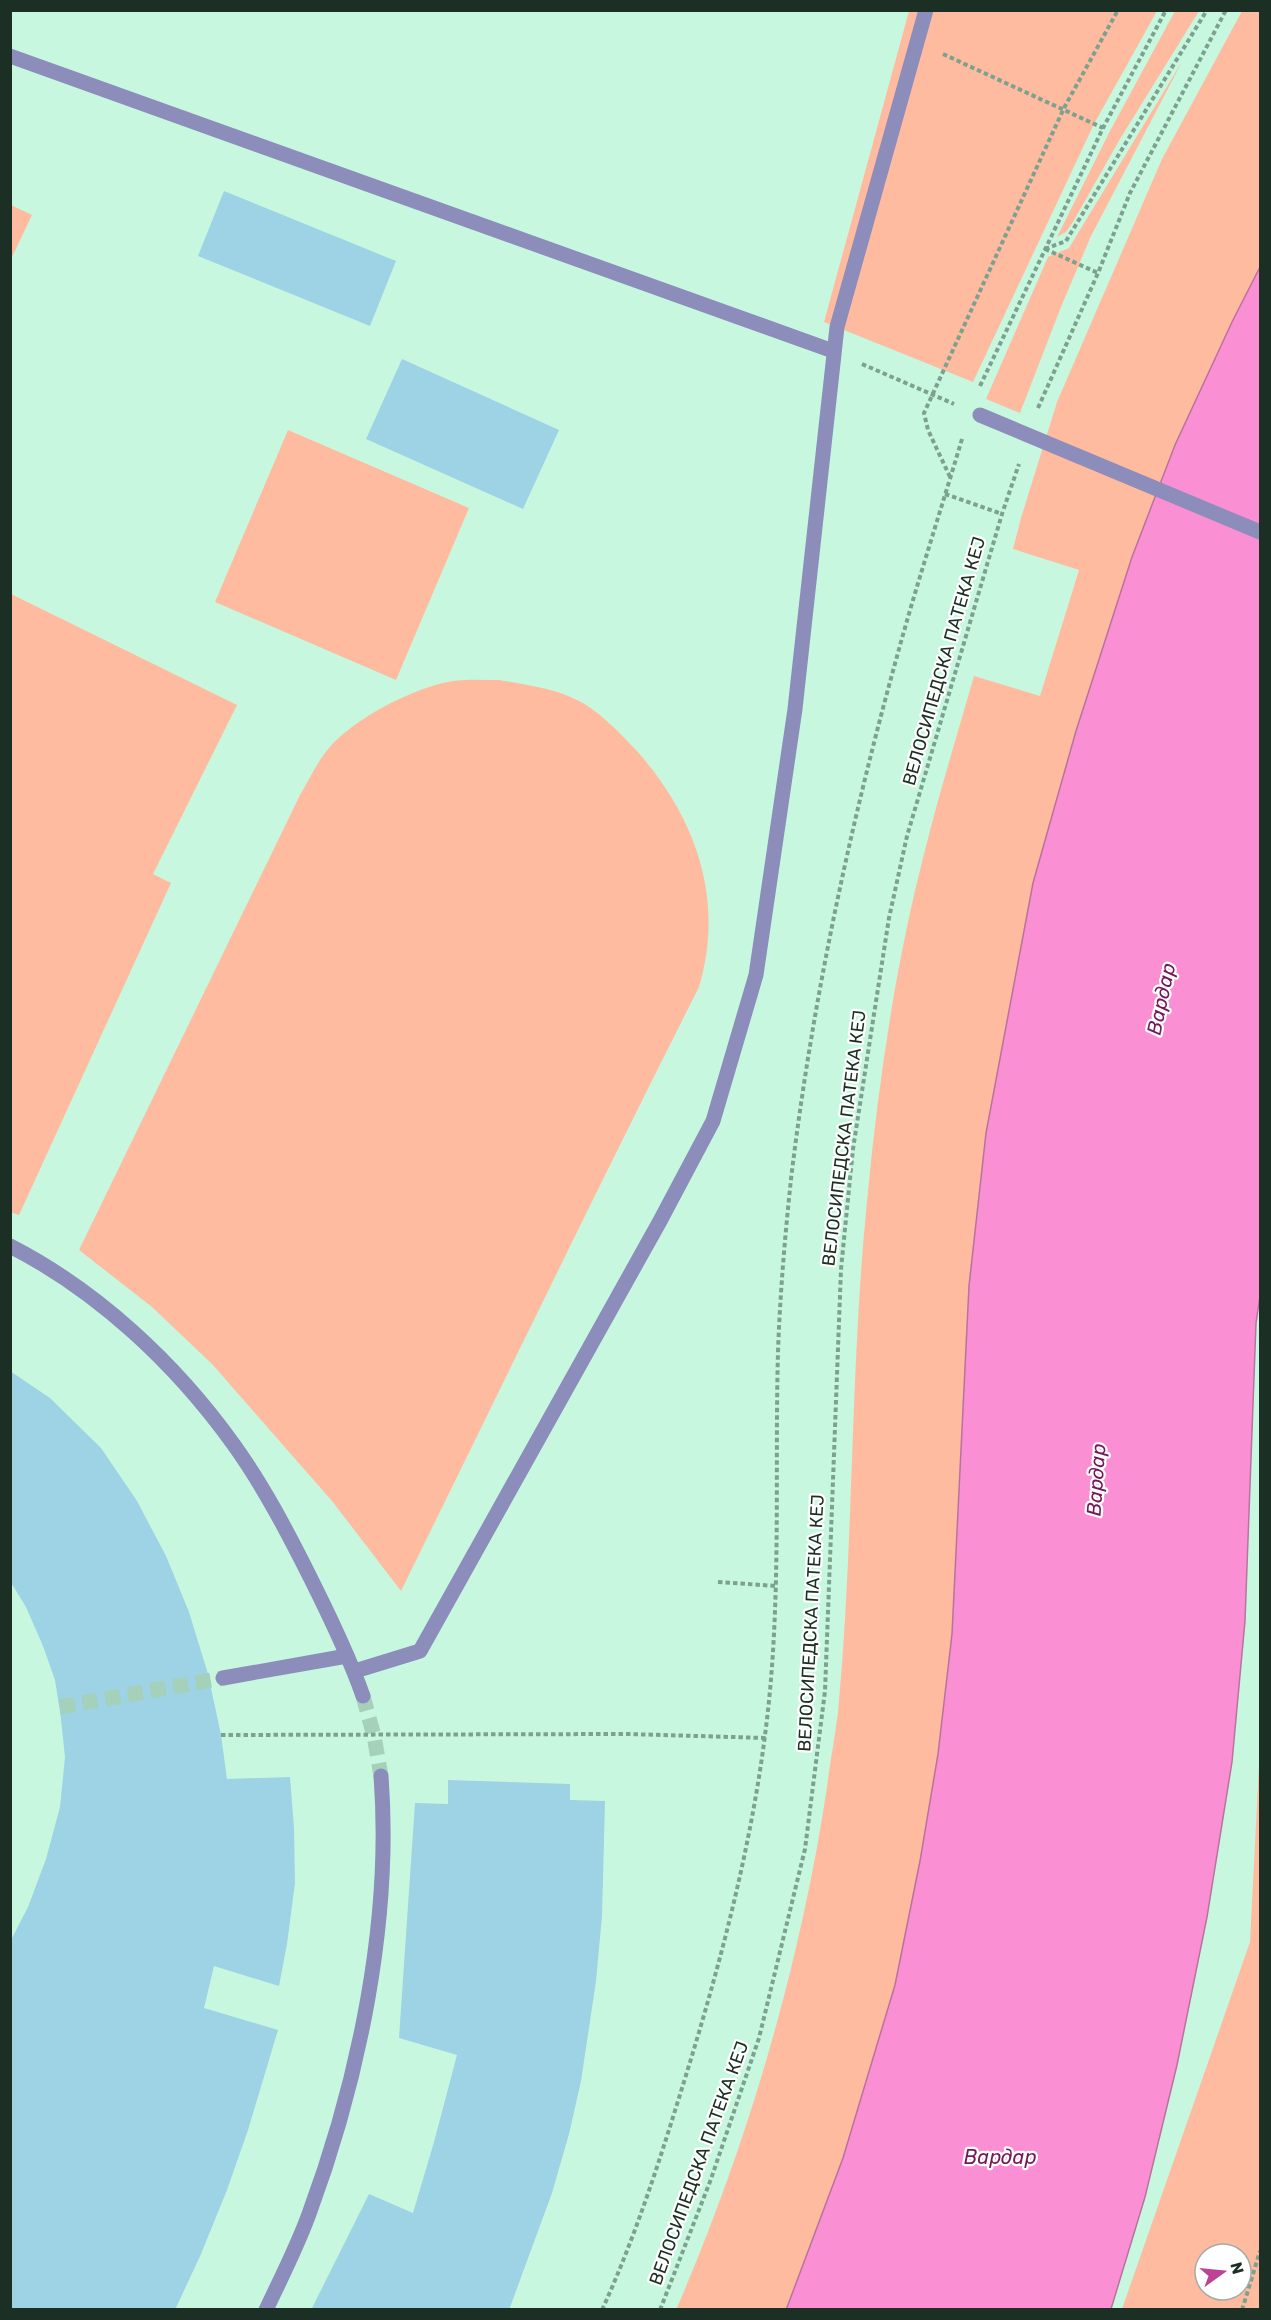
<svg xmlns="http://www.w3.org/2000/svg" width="1271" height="2320" viewBox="0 0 1271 2320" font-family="Rubik,sans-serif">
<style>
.green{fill:#ffbba0;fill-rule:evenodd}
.water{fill:#fa90d3;stroke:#b7739f;stroke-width:1.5}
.building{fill:#9ed2e5}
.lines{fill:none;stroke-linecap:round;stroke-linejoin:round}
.minor-tunnel{stroke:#a5d0ba;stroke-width:15;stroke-dasharray:15 8;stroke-linecap:butt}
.path{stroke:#7da18e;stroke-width:4;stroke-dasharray:4.5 3;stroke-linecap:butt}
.minor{stroke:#8c8dbb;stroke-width:15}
.labels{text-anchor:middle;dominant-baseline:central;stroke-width:4.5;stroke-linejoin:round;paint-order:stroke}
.street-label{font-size:18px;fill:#1c2f25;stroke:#fff}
.water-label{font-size:20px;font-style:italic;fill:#741759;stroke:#fff}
</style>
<rect width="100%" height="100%" fill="#c7f8df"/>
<g class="green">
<polygon points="909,11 1157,11 1094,124 973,382 824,322"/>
<polygon points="1175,11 1199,11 1120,139 1073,222 1066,232 1057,237 1110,131"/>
<path d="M1242 11H1260V267L1232 322 1158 489 1132 557 1076 731 1033 883 986 1133 969 1286 952 1634 938 1754 920 1861 895 1985 843 2158 786 2309 676 2310C748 2143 800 1966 827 1787 830 1762 835 1737 838 1712 854 1542 850 1371 867 1201 878 1085 895 967 924 854 939 794 957 735 974 676L1040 696 1079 570 1013 549 1021 518 1057 402 1162 159Z"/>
<polygon points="1183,60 1091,236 1061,307 1020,413 986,399 1048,257 1069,248"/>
<polygon points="11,205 32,215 11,259"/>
<polygon points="288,430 469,508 396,680 215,602"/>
<polygon points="11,594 237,705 153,874 171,883 19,1215 10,1212 11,804 14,805 10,803"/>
<path d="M499 680C526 685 554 688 579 701 599 711 621 734 637 751 696 818 725 899 699 987 598 1187 500 1390 401 1591L332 1501 212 1364 152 1307 79 1250 300 795C309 780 317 762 329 748 354 718 415 687 453 681 468 679 484 680 499 680Z"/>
<path d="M1260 1746V2309H1122L1250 1942ZM1205 2254H1241V2290H1205Z"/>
</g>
<polygon class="water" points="1260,267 1260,1296 1256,1323 1245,1621 1232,1762 1207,1917 1177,2065 1145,2197 1111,2309 786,2310 843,2158 895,1985 920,1861 938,1754 952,1634 969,1286 986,1133 1033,883 1076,731 1132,557 1175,445 1232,322"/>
<g class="building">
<polygon points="224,191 396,261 370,326 198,256"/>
<polygon points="402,359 559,430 523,509 366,439"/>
<polygon points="10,1371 50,1398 101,1448 137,1501 166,1556 189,1612 208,1674 221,1735 227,1779 290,1777 294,1828 295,1883 287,1944 279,1986 214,1966 204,2008 278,2030 248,2130 227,2190 201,2254 175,2310 10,2310 10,1942 28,1907 46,1859 60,1807 65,1757 61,1719 55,1680 43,1646 26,1607 10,1581"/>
<polygon points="448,1780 570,1784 570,1800 605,1801 602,1916 596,1981 581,2081 569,2134 552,2193 509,2310 311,2310 369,2194 413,2213 434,2142 457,2055 399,2038 415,1803 448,1804"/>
</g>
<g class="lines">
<g class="minor-tunnel">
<polyline points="363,1696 374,1736 381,1776"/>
<polyline points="60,1707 223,1678"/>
</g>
<g class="path">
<polyline points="943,54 1103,128"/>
<polyline points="1045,249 1066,241 1207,10"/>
<polyline points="1045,249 1098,273"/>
<polyline points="862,364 954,404"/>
<polyline points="980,386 1103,128 1166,10"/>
<polyline points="1038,408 1098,273 1130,193 1226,10"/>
<polyline points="950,477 928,430 924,413 1064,108 1118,10"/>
<polyline points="945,494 1002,514"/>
<polyline points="718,1582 776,1586"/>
<polyline points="221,1735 628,1734 766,1738"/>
<path d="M602 2310C633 2242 656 2172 678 2101 721 1964 759 1823 771 1679 780 1570 775 1461 778 1352 780 1294 785 1236 791 1179 812 1004 849 830 896 660 916 586 940 513 962 439"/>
<polyline points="660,2310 711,2179 759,2038 805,1849 825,1691 841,1269 853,1149 889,918 907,836 1002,514 1019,464"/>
<polyline points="1242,2310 1260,2251"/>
</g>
<g class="minor">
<polyline points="10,56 833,351"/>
<polyline points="980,415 1260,532"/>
<path d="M10 1246C98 1291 176 1364 234 1445 264 1487 288 1533 311 1579 330 1617 349 1656 363 1696"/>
<polyline points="355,1671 420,1651 660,1221 713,1121 756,975 795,709 837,327 926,10"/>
<polyline points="223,1678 347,1656"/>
<path d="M266 2310C281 2278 297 2247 309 2214 359 2079 392 1920 381 1776"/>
</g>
</g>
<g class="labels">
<g class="street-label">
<text transform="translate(944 661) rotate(-74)">ВЕЛОСИПЕДСКА ПАТЕКА КЕЈ</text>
<text transform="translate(844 1138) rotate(-83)">ВЕЛОСИПЕДСКА ПАТЕКА КЕЈ</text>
<text transform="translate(811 1623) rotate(-87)">ВЕЛОСИПЕДСКА ПАТЕКА КЕЈ</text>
<text transform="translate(699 2163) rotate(-70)">ВЕЛОСИПЕДСКА ПАТЕКА КЕЈ</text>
</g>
<g class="water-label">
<text transform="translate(1161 999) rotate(-78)">Вардар</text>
<text transform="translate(1096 1480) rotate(-86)">Вардар</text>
<text x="1000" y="2157">Вардар</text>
</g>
</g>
<rect width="1271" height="2320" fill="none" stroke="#1c2f25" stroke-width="24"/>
<g transform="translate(1223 2272) rotate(75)"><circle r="28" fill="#ffffff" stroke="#a4aca8" stroke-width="1.5"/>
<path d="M0-4.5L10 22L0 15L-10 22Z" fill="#bb4294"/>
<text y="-9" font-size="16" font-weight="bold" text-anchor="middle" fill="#1c2f25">N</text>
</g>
</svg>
